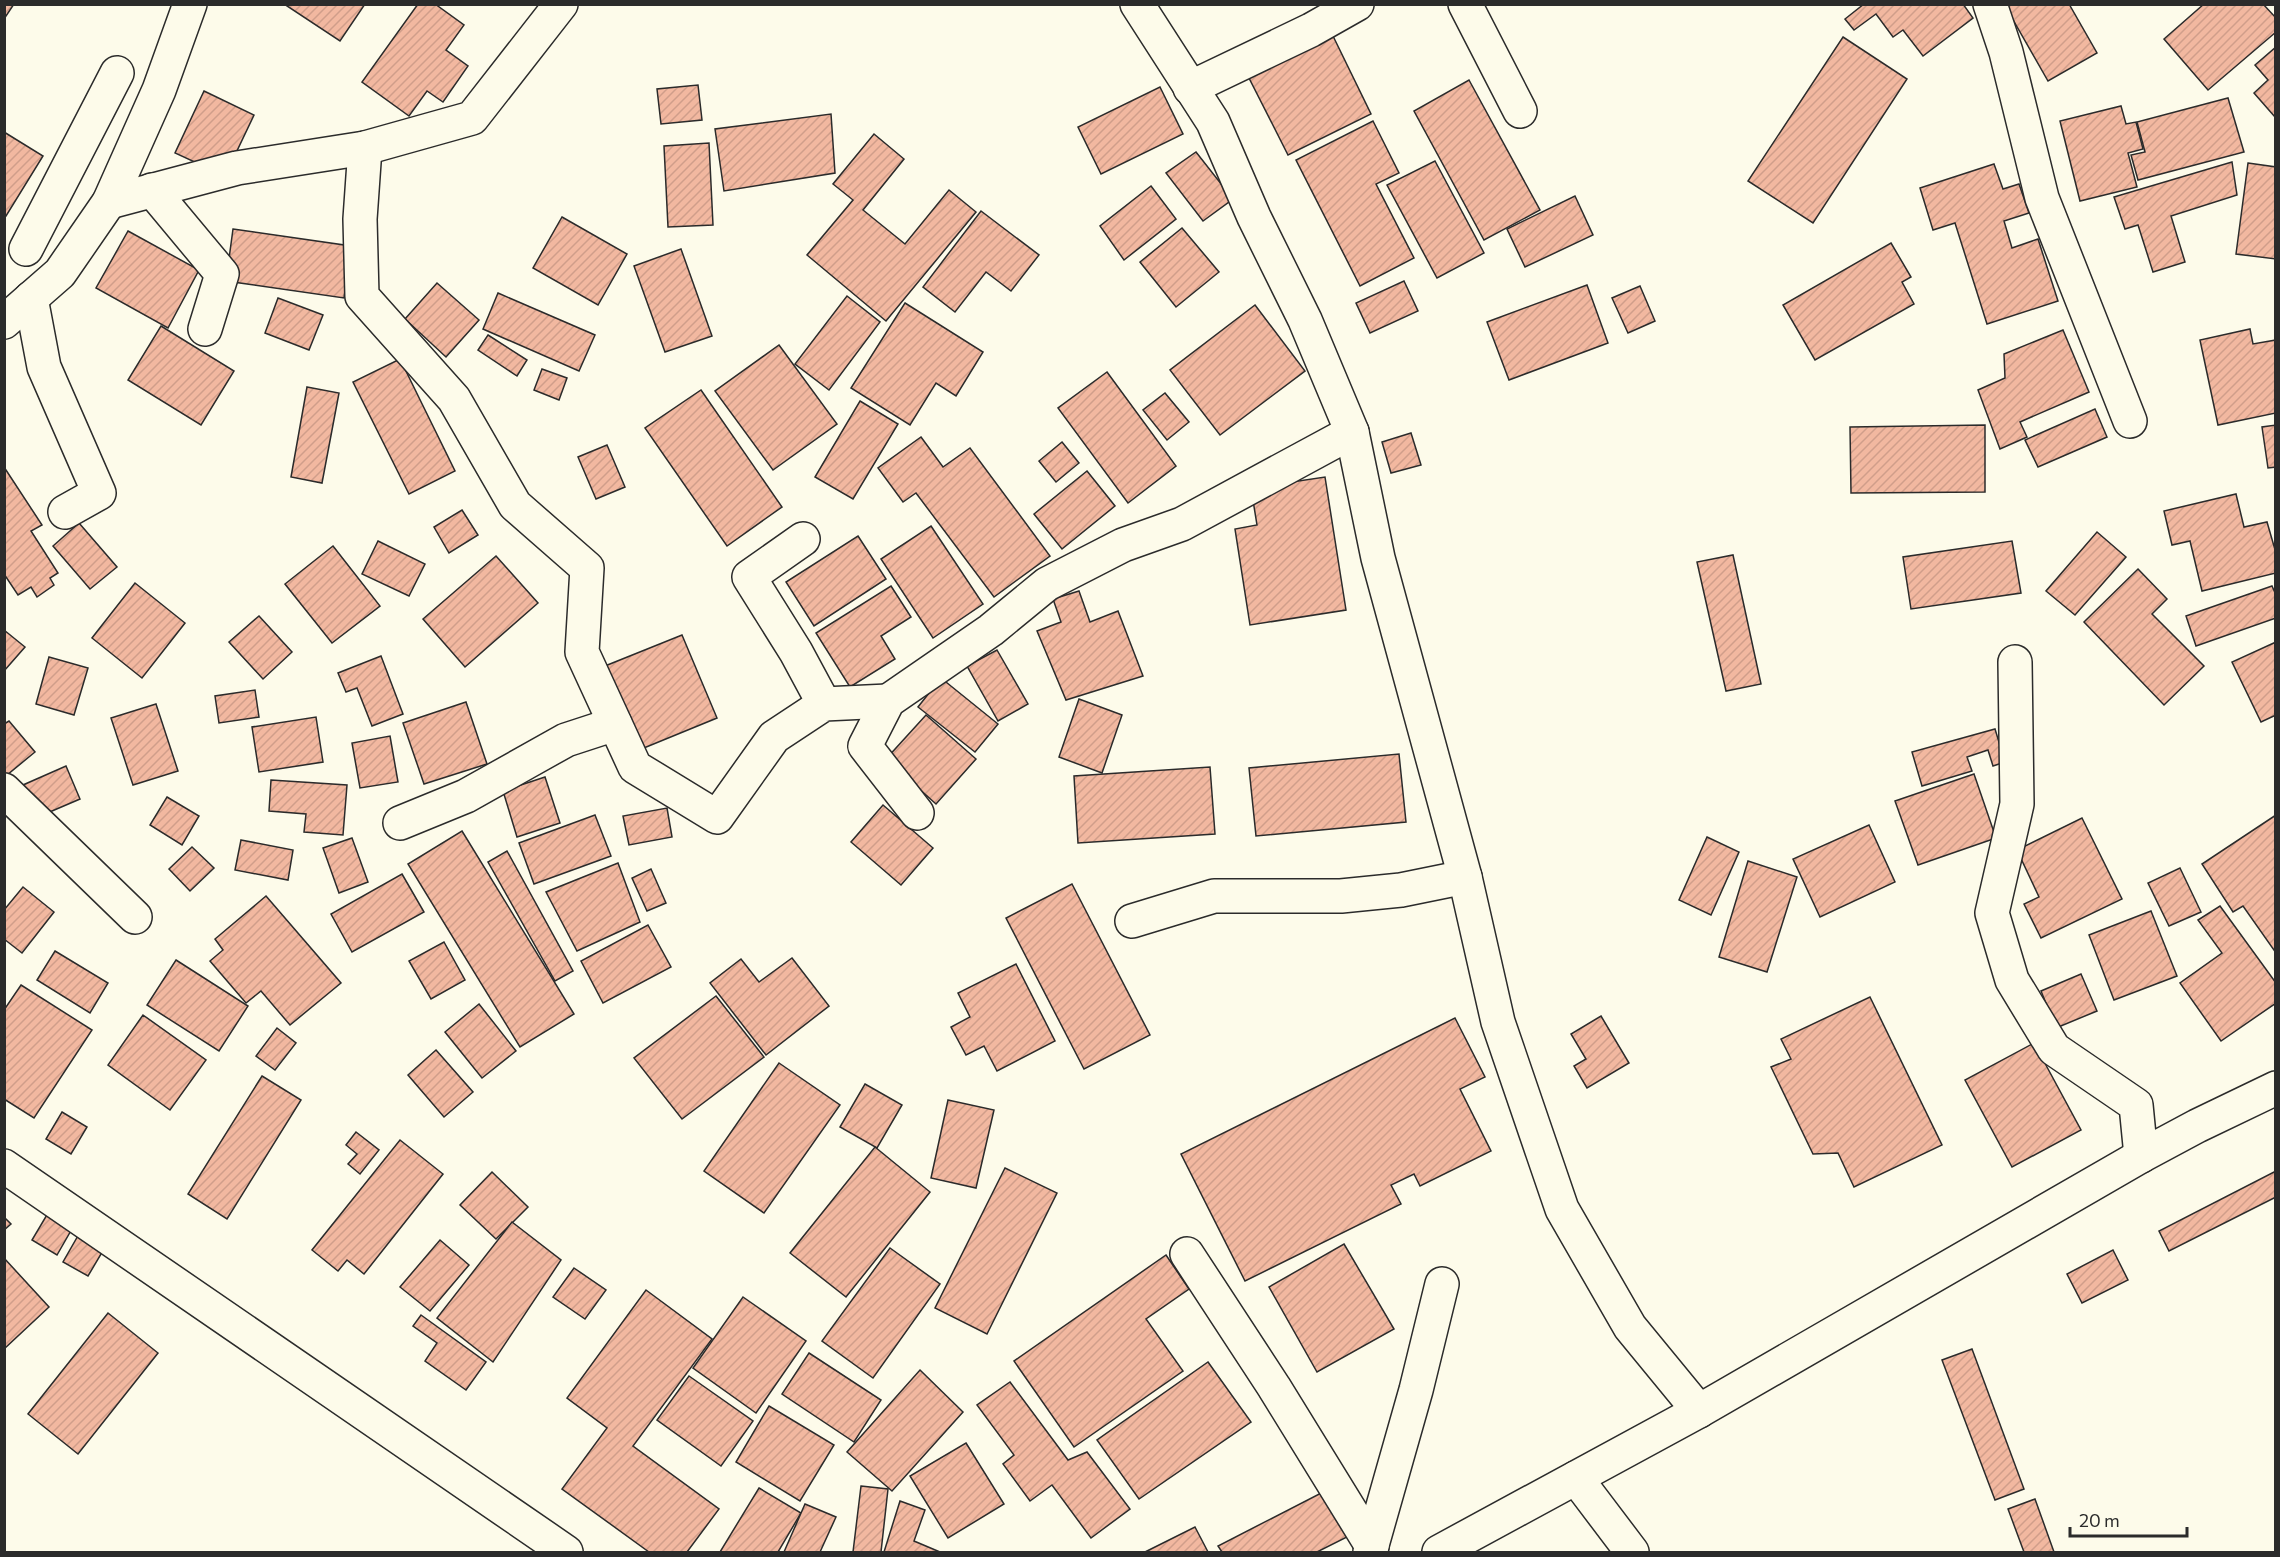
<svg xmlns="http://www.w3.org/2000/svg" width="2280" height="1557" viewBox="0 0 2280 1557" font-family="Commissioner,sans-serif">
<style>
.building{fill:url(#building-hatch);stroke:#2b2b2b;stroke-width:1.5}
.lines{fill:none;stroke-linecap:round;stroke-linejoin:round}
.street-casing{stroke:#2b2b2b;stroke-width:36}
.secondary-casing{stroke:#2b2b2b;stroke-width:36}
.street{stroke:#fdfbea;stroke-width:33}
.secondary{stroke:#fdfbea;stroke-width:33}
</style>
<defs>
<pattern id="building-hatch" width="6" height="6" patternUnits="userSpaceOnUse" patternTransform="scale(1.5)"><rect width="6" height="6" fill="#f2b8a0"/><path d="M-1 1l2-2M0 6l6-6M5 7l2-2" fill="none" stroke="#d09e8a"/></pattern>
</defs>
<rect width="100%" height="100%" fill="#fdfbea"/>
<g class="building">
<polygon points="4,4 14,4 4,19"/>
<polygon points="284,4 365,4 340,41"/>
<polygon points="418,4 435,4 464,25 446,50 468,66 443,102 427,91 409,116 362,82"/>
<polygon points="1864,4 1963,4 1973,18 1923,56 1903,30 1893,37 1876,14 1854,30 1845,19"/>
<polygon points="2004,4 2069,4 2097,53 2048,81"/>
<polygon points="2204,4 2263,4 2276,18 2276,32 2208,90 2164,39"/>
<polygon points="1333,36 1371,114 1288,155 1249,78"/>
<polygon points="1843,37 1907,79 1813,223 1748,181"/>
<polygon points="2276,47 2276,117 2275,117 2254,93 2268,80 2255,65"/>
<polygon points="1469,80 1540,210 1484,240 1414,111"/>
<polygon points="698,85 702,120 661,124 657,89"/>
<polygon points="1160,87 1183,134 1101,174 1078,127"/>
<polygon points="204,91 254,115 225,176 175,153"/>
<polygon points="2228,98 2244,152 2138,180 2131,155 2145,152 2137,122"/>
<polygon points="2121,106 2126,124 2136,122 2143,149 2128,153 2137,187 2080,201 2060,121"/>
<polygon points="831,114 835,173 724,191 715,129"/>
<polygon points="1373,121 1399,173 1376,184 1414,258 1360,286 1296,160"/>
<polygon points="4,132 43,156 6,216 4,215"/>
<polygon points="874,134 904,159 863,210 905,244 949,190 976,212 886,321 807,255 853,200 833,184"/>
<polygon points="709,143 713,225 668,227 664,146"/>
<polygon points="1196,152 1233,199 1203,221 1166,173"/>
<polygon points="1435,161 1484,253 1437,278 1387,185"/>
<polygon points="2232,162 2237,195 2171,216 2185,262 2153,272 2138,225 2125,229 2114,197"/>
<polygon points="2248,163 2276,167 2276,259 2236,254"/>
<polygon points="1994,164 2003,189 2019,184 2029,213 2004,221 2012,248 2038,239 2058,301 1987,324 1955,223 1933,230 1920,188"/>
<polygon points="1151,186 1176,219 1124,260 1100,226"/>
<polygon points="1575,196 1593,235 1525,267 1507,229"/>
<polygon points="981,211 1039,255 1011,291 986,272 955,312 923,287"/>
<polygon points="562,217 627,254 598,305 533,268"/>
<polygon points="1182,228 1219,272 1176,307 1140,262"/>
<polygon points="233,229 351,246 344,298 226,281"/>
<polygon points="128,231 199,270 168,328 96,288"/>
<polygon points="1891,243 1911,277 1902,282 1914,304 1815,360 1783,305"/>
<polygon points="681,249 712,336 665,352 634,266"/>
<polygon points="1404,281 1418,311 1370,333 1356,303"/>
<polygon points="437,283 479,320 446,357 405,319"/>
<polygon points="1587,285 1608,343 1509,380 1487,322"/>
<polygon points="1640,286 1655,321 1628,333 1612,298"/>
<polygon points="498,293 595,335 579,371 483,329"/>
<polygon points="847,296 880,322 829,390 795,364"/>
<polygon points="278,298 323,315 309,350 265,333"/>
<polygon points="905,303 983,352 956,396 936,383 910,425 851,388"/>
<polygon points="1255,305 1305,371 1220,435 1170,370"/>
<polygon points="161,326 234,371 201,425 128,380"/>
<polygon points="2250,329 2253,344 2276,340 2276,413 2218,425 2200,340"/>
<polygon points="2063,330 2089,392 2020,422 2027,437 2000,449 1978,390 2005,378 2004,354"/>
<polygon points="488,335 527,360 517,376 478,350"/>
<polygon points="779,345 837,424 773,470 715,391"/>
<polygon points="400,359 455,471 409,494 353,382"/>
<polygon points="542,369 567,378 559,400 534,390"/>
<polygon points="1107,372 1176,466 1128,503 1058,408"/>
<polygon points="307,387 339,393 322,483 291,477"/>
<polygon points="701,390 782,507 727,546 645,428"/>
<polygon points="1165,393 1189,422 1167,440 1143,410"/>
<polygon points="860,401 898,424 853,499 815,477"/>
<polygon points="2095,409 2107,437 2038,467 2025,440"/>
<polygon points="1985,425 1985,492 1851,493 1850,427"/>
<polygon points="2276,425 2276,467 2268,468 2262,427"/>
<polygon points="1411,433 1421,465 1391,473 1382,442"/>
<polygon points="921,437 943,467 970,448 1050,556 994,597 916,493 903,502 878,468"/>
<polygon points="1062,442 1079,463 1056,482 1039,461"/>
<polygon points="607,445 625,487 596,499 578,457"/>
<polygon points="4,467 42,525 31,531 58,573 50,578 54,585 37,597 31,587 18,595 4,574"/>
<polygon points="1087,471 1115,506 1062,549 1034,514"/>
<polygon points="1325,477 1346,610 1250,625 1235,529 1257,525 1251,488"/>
<polygon points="2236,494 2244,527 2267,522 2276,553 2276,573 2202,591 2190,541 2172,545 2164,511"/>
<polygon points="462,510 478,535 449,553 434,527"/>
<polygon points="79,523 117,567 90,589 53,546"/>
<polygon points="931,526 983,604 933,638 881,559"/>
<polygon points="2097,532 2126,557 2075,615 2046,591"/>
<polygon points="858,536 886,579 814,626 786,582"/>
<polygon points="378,541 425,564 409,596 362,574"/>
<polygon points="2012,541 2021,593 1911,609 1903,557"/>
<polygon points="333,546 380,606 332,643 285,584"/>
<polygon points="1733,555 1761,684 1726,691 1697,562"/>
<polygon points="496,556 538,603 465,667 423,619"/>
<polygon points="2138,569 2167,599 2152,614 2204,666 2164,705 2084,622"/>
<polygon points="135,583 185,623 142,678 92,638"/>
<polygon points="891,586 911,617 881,636 895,659 850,687 816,633"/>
<polygon points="2272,586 2276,595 2276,618 2196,646 2186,616"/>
<polygon points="1079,591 1090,622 1118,611 1143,676 1066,700 1037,631 1061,622 1053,599"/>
<polygon points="259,616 292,652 263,679 229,642"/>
<polygon points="4,630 25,647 4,671"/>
<polygon points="682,635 717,718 639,750 605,666"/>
<polygon points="2276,642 2276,715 2261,722 2232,662"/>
<polygon points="997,650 1028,704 998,721 967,666"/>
<polygon points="381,656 403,714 372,726 357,688 346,692 338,673"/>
<polygon points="49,657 88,668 74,715 36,704"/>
<polygon points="941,678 998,724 975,752 918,707"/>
<polygon points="255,690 259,717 219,723 215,696"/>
<polygon points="1079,699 1122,715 1102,773 1059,757"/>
<polygon points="466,702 487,764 424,784 403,723"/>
<polygon points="156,704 178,771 133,785 111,718"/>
<polygon points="926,715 976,759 936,804 886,759"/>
<polygon points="316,717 323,762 259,772 252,727"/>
<polygon points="9,721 35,752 7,775 4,772 4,724"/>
<polygon points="1995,729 2005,762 1993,766 1988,750 1967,757 1972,771 1922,786 1912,752"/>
<polygon points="390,736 398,782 360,788 352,743"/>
<polygon points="1399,754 1406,822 1256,836 1249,768"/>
<polygon points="66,766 80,799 38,817 23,785"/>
<polygon points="1210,767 1215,834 1078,843 1074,776"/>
<polygon points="1974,774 1996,838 1918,865 1895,801"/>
<polygon points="545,777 560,823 517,837 503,791"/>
<polygon points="271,780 347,785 343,835 304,832 306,814 269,811"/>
<polygon points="167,797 199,816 182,845 150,825"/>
<polygon points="883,805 933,848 901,885 851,842"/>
<polygon points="667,808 672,837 629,845 623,816"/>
<polygon points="595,815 611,856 534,884 519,843"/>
<polygon points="2276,815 2276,953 2243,906 2233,912 2202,864"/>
<polygon points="2082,818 2122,899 2041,938 2024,904 2039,897 2017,850"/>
<polygon points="1869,825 1895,882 1820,917 1793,859"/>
<polygon points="462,831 574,1014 520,1047 408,864"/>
<polygon points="1707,837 1739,852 1711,915 1679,900"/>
<polygon points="352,838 368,882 339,893 323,848"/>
<polygon points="241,840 293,850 288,880 235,870"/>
<polygon points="192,847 214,868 190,891 169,869"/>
<polygon points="507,851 573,971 555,981 488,862"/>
<polygon points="1748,861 1797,877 1767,972 1719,957"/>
<polygon points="618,863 640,922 577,951 546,892"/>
<polygon points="2180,868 2201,912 2169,926 2148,883"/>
<polygon points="651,869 666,903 647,911 632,878"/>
<polygon points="402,874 424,912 352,952 331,914"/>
<polygon points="1072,884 1150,1035 1084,1069 1006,918"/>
<polygon points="23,887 54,912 22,953 4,939 4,910"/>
<polygon points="266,896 341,983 290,1025 261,991 246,1003 210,961 223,950 215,939"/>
<polygon points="2220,906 2276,983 2276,1003 2221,1041 2180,983 2222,953 2198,920"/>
<polygon points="2151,911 2177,976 2114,1000 2089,935"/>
<polygon points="648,925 671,967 603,1003 581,961"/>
<polygon points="444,942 465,980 431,999 409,961"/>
<polygon points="55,951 108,983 90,1013 37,980"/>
<polygon points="792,958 829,1006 766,1055 710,983 741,959 759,982"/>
<polygon points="176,960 248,1006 219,1051 147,1005"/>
<polygon points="1016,964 1055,1041 997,1071 984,1046 966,1055 951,1027 970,1017 958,993"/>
<polygon points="2081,974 2097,1011 2056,1028 2041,991"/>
<polygon points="21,985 92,1030 34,1118 4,1099 4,1010"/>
<polygon points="716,996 764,1057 682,1119 634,1058"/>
<polygon points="1870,997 1942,1145 1854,1187 1838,1153 1813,1154 1771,1067 1791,1059 1781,1039"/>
<polygon points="479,1004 516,1051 482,1078 445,1032"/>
<polygon points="143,1015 206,1060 170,1110 108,1065"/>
<polygon points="1601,1016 1629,1063 1587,1088 1574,1066 1586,1059 1571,1034"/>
<polygon points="1455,1018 1485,1077 1460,1089 1491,1151 1420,1186 1414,1174 1391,1185 1401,1204 1245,1281 1181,1154"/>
<polygon points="277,1028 296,1043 275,1070 256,1056"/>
<polygon points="2034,1043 2081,1130 2012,1167 1965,1080"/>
<polygon points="436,1050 473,1092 444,1117 408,1075"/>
<polygon points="779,1063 840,1105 764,1213 704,1171"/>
<polygon points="262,1076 301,1100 227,1219 188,1194"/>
<polygon points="865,1084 902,1105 877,1148 840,1127"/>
<polygon points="948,1100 994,1110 976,1188 931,1178"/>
<polygon points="62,1112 87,1127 71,1154 46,1139"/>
<polygon points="356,1132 379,1150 360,1174 348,1164 357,1154 346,1145"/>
<polygon points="400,1140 443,1174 364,1274 347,1260 338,1271 312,1250"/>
<polygon points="875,1147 930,1192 846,1297 790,1253"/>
<polygon points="1005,1168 1057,1193 987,1334 935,1308"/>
<polygon points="2276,1171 2276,1197 2169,1251 2159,1231"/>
<polygon points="492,1172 528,1207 496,1239 460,1205"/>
<polygon points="48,1213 73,1227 57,1255 32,1240"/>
<polygon points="4,1217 11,1224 4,1230"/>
<polygon points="512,1222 561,1260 493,1362 437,1318"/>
<polygon points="79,1234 104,1249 88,1276 63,1262"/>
<polygon points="440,1240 469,1265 430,1311 400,1287"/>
<polygon points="1344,1244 1394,1329 1317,1372 1269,1287"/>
<polygon points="890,1248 940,1284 873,1378 822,1341"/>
<polygon points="2113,1250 2128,1280 2082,1303 2067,1274"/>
<polygon points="1166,1255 1189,1289 1146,1319 1183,1371 1074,1447 1014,1361"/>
<polygon points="4,1258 49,1307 4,1349"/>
<polygon points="574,1268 606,1290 585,1319 553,1297"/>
<polygon points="646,1290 712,1339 633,1446 719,1509 687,1552 649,1552 562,1489 607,1428 567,1398"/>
<polygon points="743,1297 806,1341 756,1413 693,1368"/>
<polygon points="108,1313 158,1353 78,1454 28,1414"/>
<polygon points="421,1315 486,1362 466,1390 425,1361 437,1343 413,1326"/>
<polygon points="1972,1349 2024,1489 1995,1500 1942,1360"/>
<polygon points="809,1353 881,1400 854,1442 782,1394"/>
<polygon points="1208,1362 1251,1422 1139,1499 1097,1440"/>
<polygon points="920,1370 963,1412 892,1491 847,1452"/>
<polygon points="689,1376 753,1421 721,1466 657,1420"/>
<polygon points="1010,1382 1068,1460 1087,1452 1130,1509 1091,1538 1052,1485 1030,1501 1003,1464 1014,1455 977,1405"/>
<polygon points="769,1406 834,1445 800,1501 736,1462"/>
<polygon points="966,1443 1004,1504 948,1538 910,1476"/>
<polygon points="861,1486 888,1489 881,1552 853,1552"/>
<polygon points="759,1488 801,1513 778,1552 720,1552"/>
<polygon points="1327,1490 1351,1535 1317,1552 1222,1552 1218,1546"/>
<polygon points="2035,1499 2054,1552 2024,1552 2008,1509"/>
<polygon points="900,1501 925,1510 914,1541 940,1552 884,1552"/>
<polygon points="805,1504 836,1517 820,1552 784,1552"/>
<polygon points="1195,1527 1208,1552 1145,1552"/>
</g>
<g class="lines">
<g class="street-casing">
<g id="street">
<polyline points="1137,4 1213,122 1254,217 1305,320 1352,432 1378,558 1465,877 1498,1022 1562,1209 1630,1327 1699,1411"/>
<polyline points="1465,4 1520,111"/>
<polyline points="1990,4 2006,52 2042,198 2130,421"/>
<polyline points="1190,88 1311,30 1357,4"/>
<polyline points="365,148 360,219 362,296 454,399 515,505 587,568 582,652 635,767 717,817 774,737 824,704 888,701"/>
<polyline points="152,190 222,274 205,329"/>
<polyline points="109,202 237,168 365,148 472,118 561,4"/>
<polyline points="26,249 117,73"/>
<polyline points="31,298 44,367 99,493 65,512"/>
<polyline points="803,539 749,577 796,652 824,704"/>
<polyline points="2015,662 2017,804 1992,913 2012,980 2054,1049 2136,1105 2141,1156"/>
<polyline points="4,790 135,917"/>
<polyline points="917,813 865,746 888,701 991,630 1047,584 1123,545 1182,524 1352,432"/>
<polyline points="400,823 466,796 566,740 615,724"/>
<polyline points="1132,921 1214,896 1341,896 1401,890 1465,877"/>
<polyline points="1187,1254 1274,1387 1372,1546"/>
<polyline points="1576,1478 1632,1552"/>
<polyline points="1370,1552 1416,1390 1442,1284"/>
</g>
</g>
<g class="secondary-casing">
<g id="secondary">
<polyline points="4,322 60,273 109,202 159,90 190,4"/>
<polyline points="4,1166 566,1552"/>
<polyline points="1439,1552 1699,1411 2141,1156 2197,1126 2276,1088"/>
</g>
</g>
<use href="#street" class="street"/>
<use href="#secondary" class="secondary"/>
</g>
<rect width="2280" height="1557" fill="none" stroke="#2b2b2b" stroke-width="12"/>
<path d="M2070 1527v9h117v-9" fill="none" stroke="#2b2b2b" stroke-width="3"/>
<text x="2079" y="1527" font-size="18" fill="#2b2b2b" stroke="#fdfbea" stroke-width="4.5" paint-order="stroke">20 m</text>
</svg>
